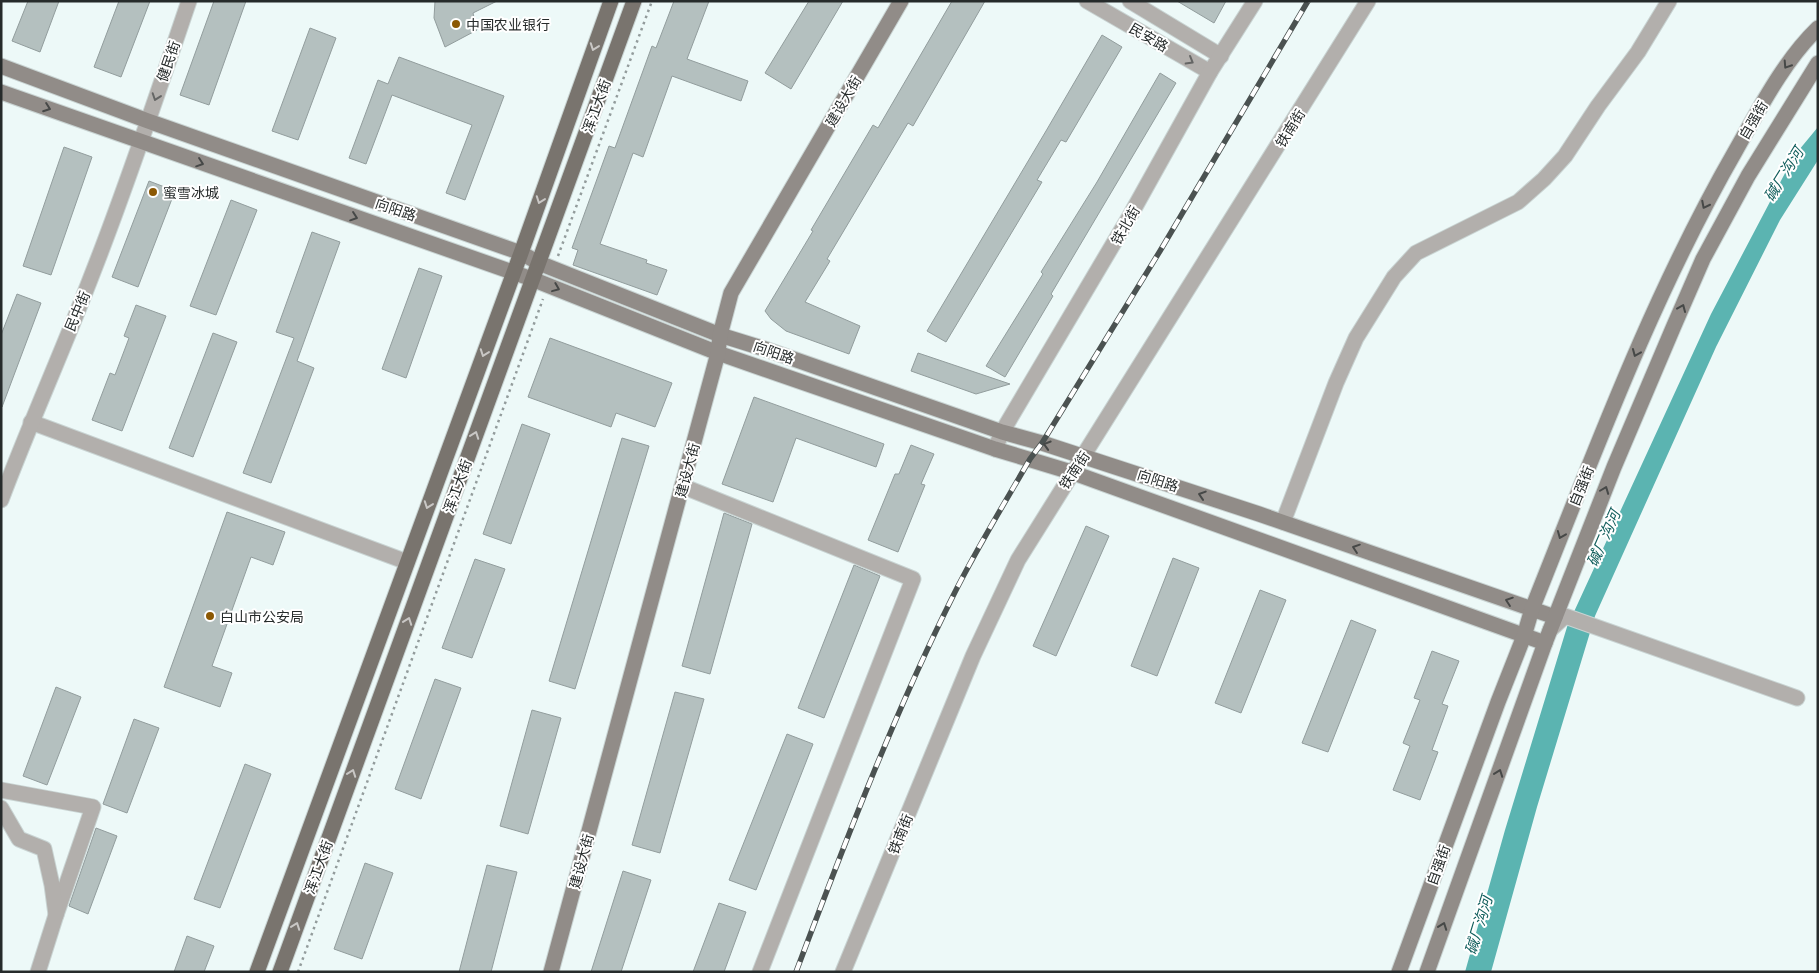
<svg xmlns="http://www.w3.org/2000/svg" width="1819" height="973" viewBox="0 0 1819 973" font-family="'Playfair Display','Noto Sans SC',serif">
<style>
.water{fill:#5bb4b1}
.building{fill:#b4c0bf;stroke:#929d9d}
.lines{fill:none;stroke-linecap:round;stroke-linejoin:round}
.minor-casing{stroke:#c9d4d3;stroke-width:17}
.tertiary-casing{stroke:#c9d4d3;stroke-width:17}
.secondary-casing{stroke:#c9d4d3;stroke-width:17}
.primary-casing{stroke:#c9d4d3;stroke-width:17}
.path{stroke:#939c9c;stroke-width:2.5;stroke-dasharray:2.5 4;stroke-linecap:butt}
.minor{stroke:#b2afac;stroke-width:15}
.tertiary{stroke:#b2afac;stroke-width:15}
.secondary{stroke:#918c88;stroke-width:15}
.primary{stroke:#79746e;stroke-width:15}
.rail-casing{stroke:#4b5251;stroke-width:5.5}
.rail{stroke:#fff;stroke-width:4;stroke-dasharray:11;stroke-linecap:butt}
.oneway{stroke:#c9c7c5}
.oneway2{stroke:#656665}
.oneway3{stroke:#464847}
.poi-dot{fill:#8b5803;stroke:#fff;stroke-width:2}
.labels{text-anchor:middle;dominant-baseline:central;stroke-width:4;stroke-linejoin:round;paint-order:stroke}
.poi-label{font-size:14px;fill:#262b2b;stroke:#fff;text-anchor:start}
.street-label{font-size:14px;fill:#262b2b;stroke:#fff}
.water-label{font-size:15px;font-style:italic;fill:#115e5c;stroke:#fff}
</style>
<rect width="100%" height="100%" fill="#edf9f8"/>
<polygon class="water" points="1818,127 1818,160 1780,220 1716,347 1595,616 1537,807 1491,972 1465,972 1505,830 1567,627 1711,314 1794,156"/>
<g class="building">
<polygon points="28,1 59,1 40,52 12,41"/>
<polygon points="119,1 150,1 121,77 94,67"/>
<polygon points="214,1 246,1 209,105 180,95"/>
<polygon points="435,1 497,1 473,13 477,30 445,47 434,18"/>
<polygon points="674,1 709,1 687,59 748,81 741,101 672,76 643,157 633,153 600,244 647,260 646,263 667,270 657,295 573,265 578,250 572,248 609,146 615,148 652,46 656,48"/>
<polygon points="809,1 843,1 791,89 765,73"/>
<polygon points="952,1 985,1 913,126 908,123 827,259 830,261 805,302 860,326 849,354 786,331 771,319 765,311 813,231 811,230 873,125 878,128"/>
<polygon points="1177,1 1226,1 1214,23"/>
<polygon points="310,28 336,38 298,140 272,131"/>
<polygon points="1102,35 1122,47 1066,142 1061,140 1037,180 1042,182 946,342 927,331 1046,131"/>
<polygon points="399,57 504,96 465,200 446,193 472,125 392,95 366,164 349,158 378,80 388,84"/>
<polygon points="1160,73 1176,83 1051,294 1053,296 1005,377 986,366 1043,274 1041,272 1097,182"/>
<polygon points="64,147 92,157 51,275 23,266"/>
<polygon points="149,181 175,191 138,287 112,277"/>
<polygon points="231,200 257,210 216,315 190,306"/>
<polygon points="312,232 340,242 297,361 314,368 271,483 243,473 294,338 276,332"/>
<polygon points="419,268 442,276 406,378 382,369"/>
<polygon points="17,294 41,303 2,407 1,335"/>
<polygon points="136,305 166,316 122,431 92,420 110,373 115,375 129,338 124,336"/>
<polygon points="213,333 237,342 193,457 169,448"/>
<polygon points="550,338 672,383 655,427 616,413 611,427 528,397"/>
<polygon points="918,353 930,357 1010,384 976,394 911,371"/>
<polygon points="754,397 884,444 876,467 796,438 773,502 722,484"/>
<polygon points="522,424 550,434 511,544 483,534"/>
<polygon points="622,438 649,446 575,689 549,681"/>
<polygon points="911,445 934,454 921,484 925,485 898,552 868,540 895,474 899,474"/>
<polygon points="227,512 285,532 273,565 251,557 212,666 232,673 220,707 164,687"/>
<polygon points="724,513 752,524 710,674 682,666"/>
<polygon points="1086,526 1109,536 1056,656 1033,646"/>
<polygon points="1173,558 1199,568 1157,676 1131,666"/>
<polygon points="475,559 505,569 472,658 442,648"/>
<polygon points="854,565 880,576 824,718 798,708"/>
<polygon points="1260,590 1286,600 1241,713 1215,703"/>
<polygon points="1351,620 1376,630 1328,752 1302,743"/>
<polygon points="1432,651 1459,661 1442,704 1448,706 1432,750 1438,752 1420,800 1393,790 1410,746 1403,743 1420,700 1414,698"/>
<polygon points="435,679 461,688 421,799 395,789"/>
<polygon points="56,687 81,697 47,785 23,776"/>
<polygon points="675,692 704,699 660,853 632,845"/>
<polygon points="532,710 561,718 528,834 500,826"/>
<polygon points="134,719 159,728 127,813 103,804"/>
<polygon points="787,734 813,744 756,890 729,880"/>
<polygon points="245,764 271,774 220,908 194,899"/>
<polygon points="96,828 117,836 88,914 69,906"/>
<polygon points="365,863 393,873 362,959 334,949"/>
<polygon points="487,865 517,872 491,972 459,972"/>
<polygon points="623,871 651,880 621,972 591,972"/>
<polygon points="719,903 746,912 724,972 693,972"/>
<polygon points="187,936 214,946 204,972 174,972"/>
</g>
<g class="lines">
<g class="minor-casing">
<g id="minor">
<polyline points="31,422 407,562"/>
<polyline points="682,486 913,579 760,972"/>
<polyline points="1283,522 1336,383 1356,338 1394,277 1416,253 1518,202 1544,179 1565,156 1598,106 1638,52 1669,1"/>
<polyline points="1550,630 1565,616 1797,698"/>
<polyline points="1,790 93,807 56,915"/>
<polyline points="1,808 19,839 44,849 52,885 56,915 38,972"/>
</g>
</g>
<g class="tertiary-casing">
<g id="tertiary">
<polyline points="1087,1 1210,72"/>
<polyline points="1130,1 1221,56"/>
<polyline points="995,449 1002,432 1131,214 1210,72 1255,1"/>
<path d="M1 500C30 423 64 348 93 272 128 183 158 92 189 1"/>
<polyline points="843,972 973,656 1018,560 1368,1"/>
</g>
</g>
<g class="secondary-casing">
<g id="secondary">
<polyline points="1,66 148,121 521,253 539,263 720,335 765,349 1002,432 1042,443 1259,514 1555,617"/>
<polyline points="1,92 532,279 718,353 995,449 1071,472 1545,643"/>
<polyline points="551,972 718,353 720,335 731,293 901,1"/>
<path d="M1399 972 1498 702 1524 636 1532 609C1594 454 1652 296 1736 150 1760 108 1783 62 1818 28"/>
<polyline points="1427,972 1545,643 1614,467 1673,328 1703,259 1748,176 1818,63"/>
</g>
</g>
<g class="primary-casing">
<g id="primary">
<polyline points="257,972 521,253 611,1"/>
<polyline points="280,972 634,1"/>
</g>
</g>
<g class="path">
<polyline points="558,256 652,1"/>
<polyline points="298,972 543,299"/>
</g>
<use href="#minor" class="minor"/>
<use href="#tertiary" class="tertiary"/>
<use href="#secondary" class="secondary"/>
<use href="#primary" class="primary"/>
<g class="rail-casing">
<path id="rail" d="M796 972C844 845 893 716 954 594 977 548 1004 504 1030 459L1042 443 1160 251 1308 1"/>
</g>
<use href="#rail" class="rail"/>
</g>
<defs><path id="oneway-chevron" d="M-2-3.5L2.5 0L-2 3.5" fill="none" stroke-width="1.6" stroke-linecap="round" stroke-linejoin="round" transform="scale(1.25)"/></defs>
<g class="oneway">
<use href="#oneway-chevron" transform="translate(594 47) rotate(110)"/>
<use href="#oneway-chevron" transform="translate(540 200) rotate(110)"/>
<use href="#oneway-chevron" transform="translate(484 353) rotate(110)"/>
<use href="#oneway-chevron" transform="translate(475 435) rotate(-70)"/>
<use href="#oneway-chevron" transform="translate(428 505) rotate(110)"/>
<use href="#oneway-chevron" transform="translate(408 621) rotate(-70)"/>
<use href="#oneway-chevron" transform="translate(352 773) rotate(-70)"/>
<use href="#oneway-chevron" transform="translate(296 926) rotate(-70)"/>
</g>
<g class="oneway2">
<use href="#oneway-chevron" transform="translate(1190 61) rotate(30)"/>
<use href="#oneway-chevron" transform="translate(156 97) rotate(109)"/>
</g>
<g class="oneway3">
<use href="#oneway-chevron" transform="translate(1787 65) rotate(123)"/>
<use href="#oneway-chevron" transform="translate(47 108) rotate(20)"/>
<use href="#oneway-chevron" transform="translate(200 163) rotate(19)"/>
<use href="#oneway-chevron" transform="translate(1705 205) rotate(117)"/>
<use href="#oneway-chevron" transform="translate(354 217) rotate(19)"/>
<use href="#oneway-chevron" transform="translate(556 288) rotate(22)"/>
<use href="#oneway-chevron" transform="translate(1682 308) rotate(-67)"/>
<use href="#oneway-chevron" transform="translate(1636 353) rotate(113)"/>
<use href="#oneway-chevron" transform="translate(1047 445) rotate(-163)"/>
<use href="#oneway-chevron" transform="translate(1605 490) rotate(-69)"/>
<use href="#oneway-chevron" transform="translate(1202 495) rotate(-162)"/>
<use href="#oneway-chevron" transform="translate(1561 535) rotate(112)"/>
<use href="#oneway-chevron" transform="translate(1356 548) rotate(-161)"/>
<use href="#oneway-chevron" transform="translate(1509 601) rotate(-161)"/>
<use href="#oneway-chevron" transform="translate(1499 773) rotate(-70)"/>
<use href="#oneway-chevron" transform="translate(1443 926) rotate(-70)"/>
</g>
<g class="poi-dot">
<circle cx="456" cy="24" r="5"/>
<circle cx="153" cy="192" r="5"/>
<circle cx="210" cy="616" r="5"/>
</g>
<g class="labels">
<g class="poi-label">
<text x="466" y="24">中国农业银行</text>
<text x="163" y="192">蜜雪冰城</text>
<text x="220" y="616">白山市公安局</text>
</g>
<g class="street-label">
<text transform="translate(1149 37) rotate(30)">民安路</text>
<text transform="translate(168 61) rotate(-71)">健民街</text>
<text transform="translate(843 101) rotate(-60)">建设大街</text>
<text transform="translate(596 106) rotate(-70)">浑江大街</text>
<text transform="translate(1753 120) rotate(-60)">自强街</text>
<text transform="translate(1290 128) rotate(-58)">铁南街</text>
<text transform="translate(396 209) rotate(19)">向阳路</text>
<text transform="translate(1125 225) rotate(-60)">铁北街</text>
<text transform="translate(77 311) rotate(-67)">民中街</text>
<text transform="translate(774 352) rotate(19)">向阳路</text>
<text transform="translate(687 470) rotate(-75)">建设大街</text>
<text transform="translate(1074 470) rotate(-56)">铁南街</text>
<text transform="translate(1158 480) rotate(18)">向阳路</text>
<text transform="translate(457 486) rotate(-70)">浑江大街</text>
<text transform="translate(1581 486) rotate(-68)">自强街</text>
<text transform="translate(900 834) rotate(-68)">铁南街</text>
<text transform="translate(581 861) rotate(-75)">建设大街</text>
<text transform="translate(1438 865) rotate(-70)">自强街</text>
<text transform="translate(318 867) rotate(-70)">浑江大街</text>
</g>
<g class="water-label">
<text transform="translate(1783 174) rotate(-58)">碱厂沟河</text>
<text transform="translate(1603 538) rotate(-66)">碱厂沟河</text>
<text transform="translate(1478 925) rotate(-73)">碱厂沟河</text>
</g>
</g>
<rect width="1819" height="973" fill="none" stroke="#262b2b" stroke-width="5"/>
</svg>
